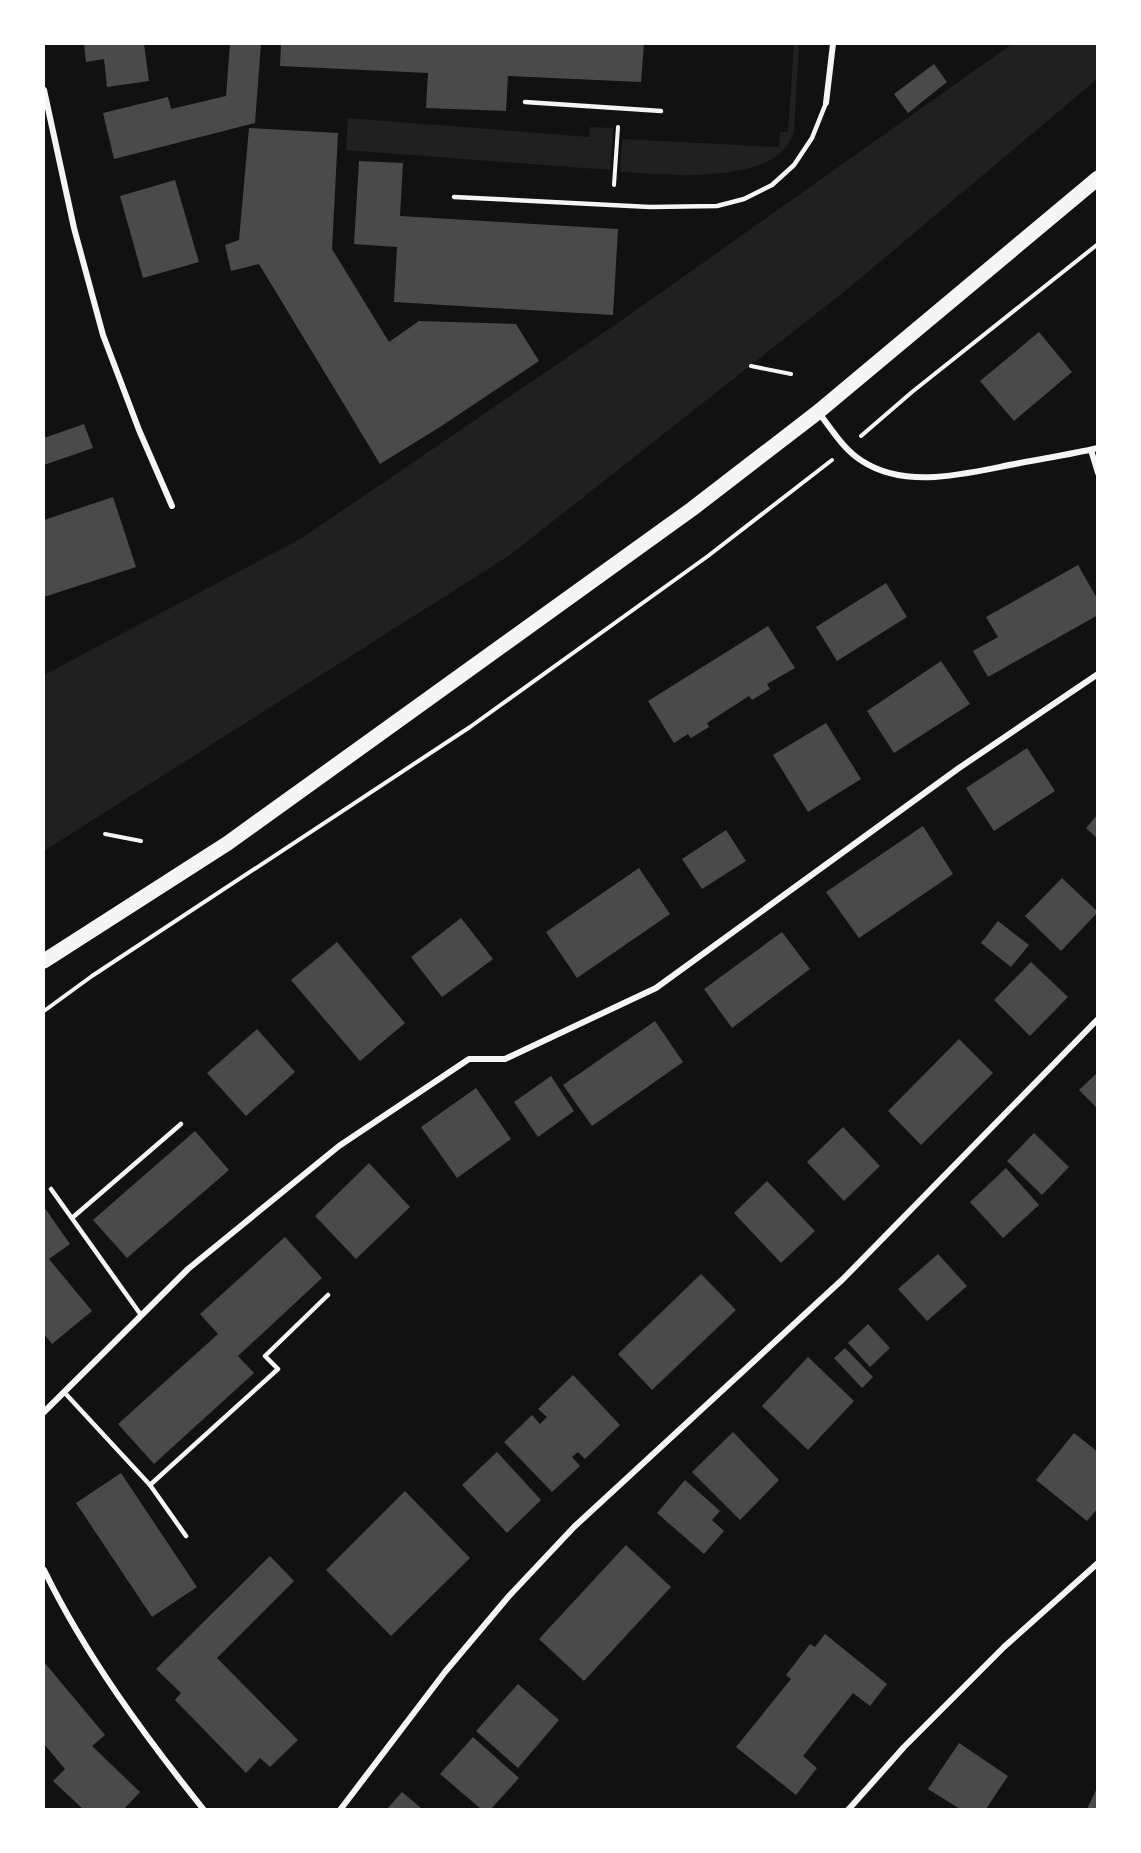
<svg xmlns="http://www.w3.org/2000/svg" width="1141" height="1853" viewBox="0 0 1141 1853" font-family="'Public Sans',sans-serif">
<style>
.green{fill:#202020}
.building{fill:#4a4a4a}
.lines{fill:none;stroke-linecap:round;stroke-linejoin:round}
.path{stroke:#f5f5f5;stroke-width:4}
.service{stroke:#f5f5f5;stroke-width:4.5}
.minor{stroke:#f5f5f5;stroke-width:6}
.primary{stroke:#f5f5f5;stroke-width:15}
</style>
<rect width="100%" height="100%" fill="#111"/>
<g class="green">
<path d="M794 44H799L794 131C780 188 663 174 620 172L622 139 779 147 780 132H788Z"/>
<polygon points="1012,44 1097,44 1097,79 850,287 510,555 44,851 44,675 302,538 625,318"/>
<polygon points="348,118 589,137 590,127 613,128 610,170 346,150"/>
</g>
<g class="building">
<polygon points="84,44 144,44 149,81 107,87 104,59 86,62"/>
<polygon points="230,44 261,44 255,123 114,159 103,113 168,97 171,109 226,96"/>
<polygon points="281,44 644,44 641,82 508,76 506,111 426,108 428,73 280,66"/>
<polygon points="934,64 947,82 908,113 894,94"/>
<polygon points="249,128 338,133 332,249 389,342 419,321 516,324 539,361 440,427 380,464 259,264 231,271 225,245 239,240"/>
<polygon points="359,161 403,163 400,216 618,229 613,315 394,302 397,247 354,244"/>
<polygon points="175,180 199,262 143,278 120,196"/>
<polygon points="1039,332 1072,372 1014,421 980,381"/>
<polygon points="84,424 93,448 44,465 44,438"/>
<polygon points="113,497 136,567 44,597 44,520"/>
<polygon points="1078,565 1098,600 1098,615 988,677 973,651 998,637 986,617"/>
<polygon points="886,583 907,617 837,661 816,627"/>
<polygon points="768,626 795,668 767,684 770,689 752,700 749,696 707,723 709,727 691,738 688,734 674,743 648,701"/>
<polygon points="941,661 970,704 894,753 867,711"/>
<polygon points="826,723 861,779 808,812 773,755"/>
<polygon points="1027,748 1055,791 994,831 966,788"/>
<polygon points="1098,814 1098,839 1086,828"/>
<polygon points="923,826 953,874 859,938 826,892"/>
<polygon points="726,830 746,861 702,889 682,859"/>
<polygon points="639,868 670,914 577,978 546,932"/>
<polygon points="1062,878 1098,912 1061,951 1025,916"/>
<polygon points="461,918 493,959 442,997 411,957"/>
<polygon points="998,921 1029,945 1011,967 981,943"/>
<polygon points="782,932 810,969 732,1028 704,989"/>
<polygon points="337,942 405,1023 360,1061 291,980"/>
<polygon points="1031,962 1068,997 1030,1036 994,1000"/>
<polygon points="655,1021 683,1062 592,1126 563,1085"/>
<polygon points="257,1029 295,1072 246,1116 207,1073"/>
<polygon points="959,1039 993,1073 921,1145 888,1111"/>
<polygon points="1098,1072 1098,1109 1079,1090"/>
<polygon points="551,1076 574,1111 538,1137 514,1102"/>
<polygon points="476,1088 511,1139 457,1178 421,1127"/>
<polygon points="843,1127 880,1166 844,1201 807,1162"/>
<polygon points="195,1131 229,1170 127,1258 93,1220"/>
<polygon points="1034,1133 1069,1167 1042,1195 1007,1161"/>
<polygon points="369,1163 410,1207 356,1259 315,1216"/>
<polygon points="1006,1168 1039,1205 1003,1238 970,1202"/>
<polygon points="767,1181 815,1231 781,1263 734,1213"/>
<polygon points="44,1207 70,1244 49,1259 92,1311 52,1344 44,1334"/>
<polygon points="285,1237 322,1278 238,1356 254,1373 154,1464 118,1424 218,1334 200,1314"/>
<polygon points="938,1254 967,1286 927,1321 898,1289"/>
<polygon points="701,1274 736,1310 652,1390 618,1354"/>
<polygon points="868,1324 890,1348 870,1367 848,1343"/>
<polygon points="845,1348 873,1377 862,1388 834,1358"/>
<polygon points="808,1357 854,1401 808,1450 762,1406"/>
<polygon points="573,1375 620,1425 585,1459 578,1452 572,1457 580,1466 552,1492 504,1442 532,1415 540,1424 547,1417 538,1409"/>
<polygon points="733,1432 779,1480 740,1520 692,1472"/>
<polygon points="1074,1433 1098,1452 1098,1508 1087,1521 1036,1480"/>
<polygon points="497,1452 541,1500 507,1533 462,1485"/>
<polygon points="121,1473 197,1587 152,1617 76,1503"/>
<polygon points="685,1480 720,1511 712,1520 724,1531 704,1554 657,1513"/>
<polygon points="405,1491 470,1558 391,1636 326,1570"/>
<polygon points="626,1545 671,1587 584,1681 539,1639"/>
<polygon points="270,1556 294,1581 217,1658 298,1740 270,1767 260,1758 246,1773 175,1700 181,1693 156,1669"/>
<polygon points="825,1634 887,1684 870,1706 853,1693 803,1756 817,1768 796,1795 736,1747 791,1679 786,1675 810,1644 815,1647"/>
<polygon points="44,1662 105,1735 92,1746 140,1792 124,1809 83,1809 53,1781 65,1769 44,1744"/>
<polygon points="518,1684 559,1720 518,1768 476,1731"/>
<polygon points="473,1737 519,1778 491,1809 481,1809 440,1774"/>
<polygon points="959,1743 1008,1776 986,1809 960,1809 928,1789"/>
<polygon points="1098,1786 1098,1809 1087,1809"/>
<polygon points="402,1792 422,1809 387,1809"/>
</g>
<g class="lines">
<g class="path">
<polyline points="614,185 618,127"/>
<polyline points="751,366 791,374"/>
<polyline points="861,436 912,392 1098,244"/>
<polyline points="105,834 141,841"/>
<polyline points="44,1011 92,976 470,727 708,556 832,460"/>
</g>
<g class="service">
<polyline points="525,102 661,111"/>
<polyline points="454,197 650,207 717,206 744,199 772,185 794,165 812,138 826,103"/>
<polyline points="51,1189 141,1315"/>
<polyline points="72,1218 181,1124"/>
<polyline points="64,1392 150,1485 186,1536"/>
<polyline points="150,1485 278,1369 265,1356 328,1295"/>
</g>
<g class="minor">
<polyline points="44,90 74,228 103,335 139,430 172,506"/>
<polyline points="826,103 833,44"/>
<path d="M819 413C832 430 844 450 862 461 908 491 971 472 1020 463 1046 458 1072 454 1098 448"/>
<polyline points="1091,450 1098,473"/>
<polyline points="44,1412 188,1269 339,1146 469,1059 505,1059 656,988 959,768 1098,674"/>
<path d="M44 1570C86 1656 144 1735 204 1810"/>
<polyline points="340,1810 445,1672 509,1596 574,1527 843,1279 1098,1019"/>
<polyline points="848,1810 904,1747 1004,1647 1098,1563"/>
</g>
<polyline class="primary" points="44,961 228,843 692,509 818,412 1098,178"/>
</g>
<rect width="1141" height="1853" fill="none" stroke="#ffffff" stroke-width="90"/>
</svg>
